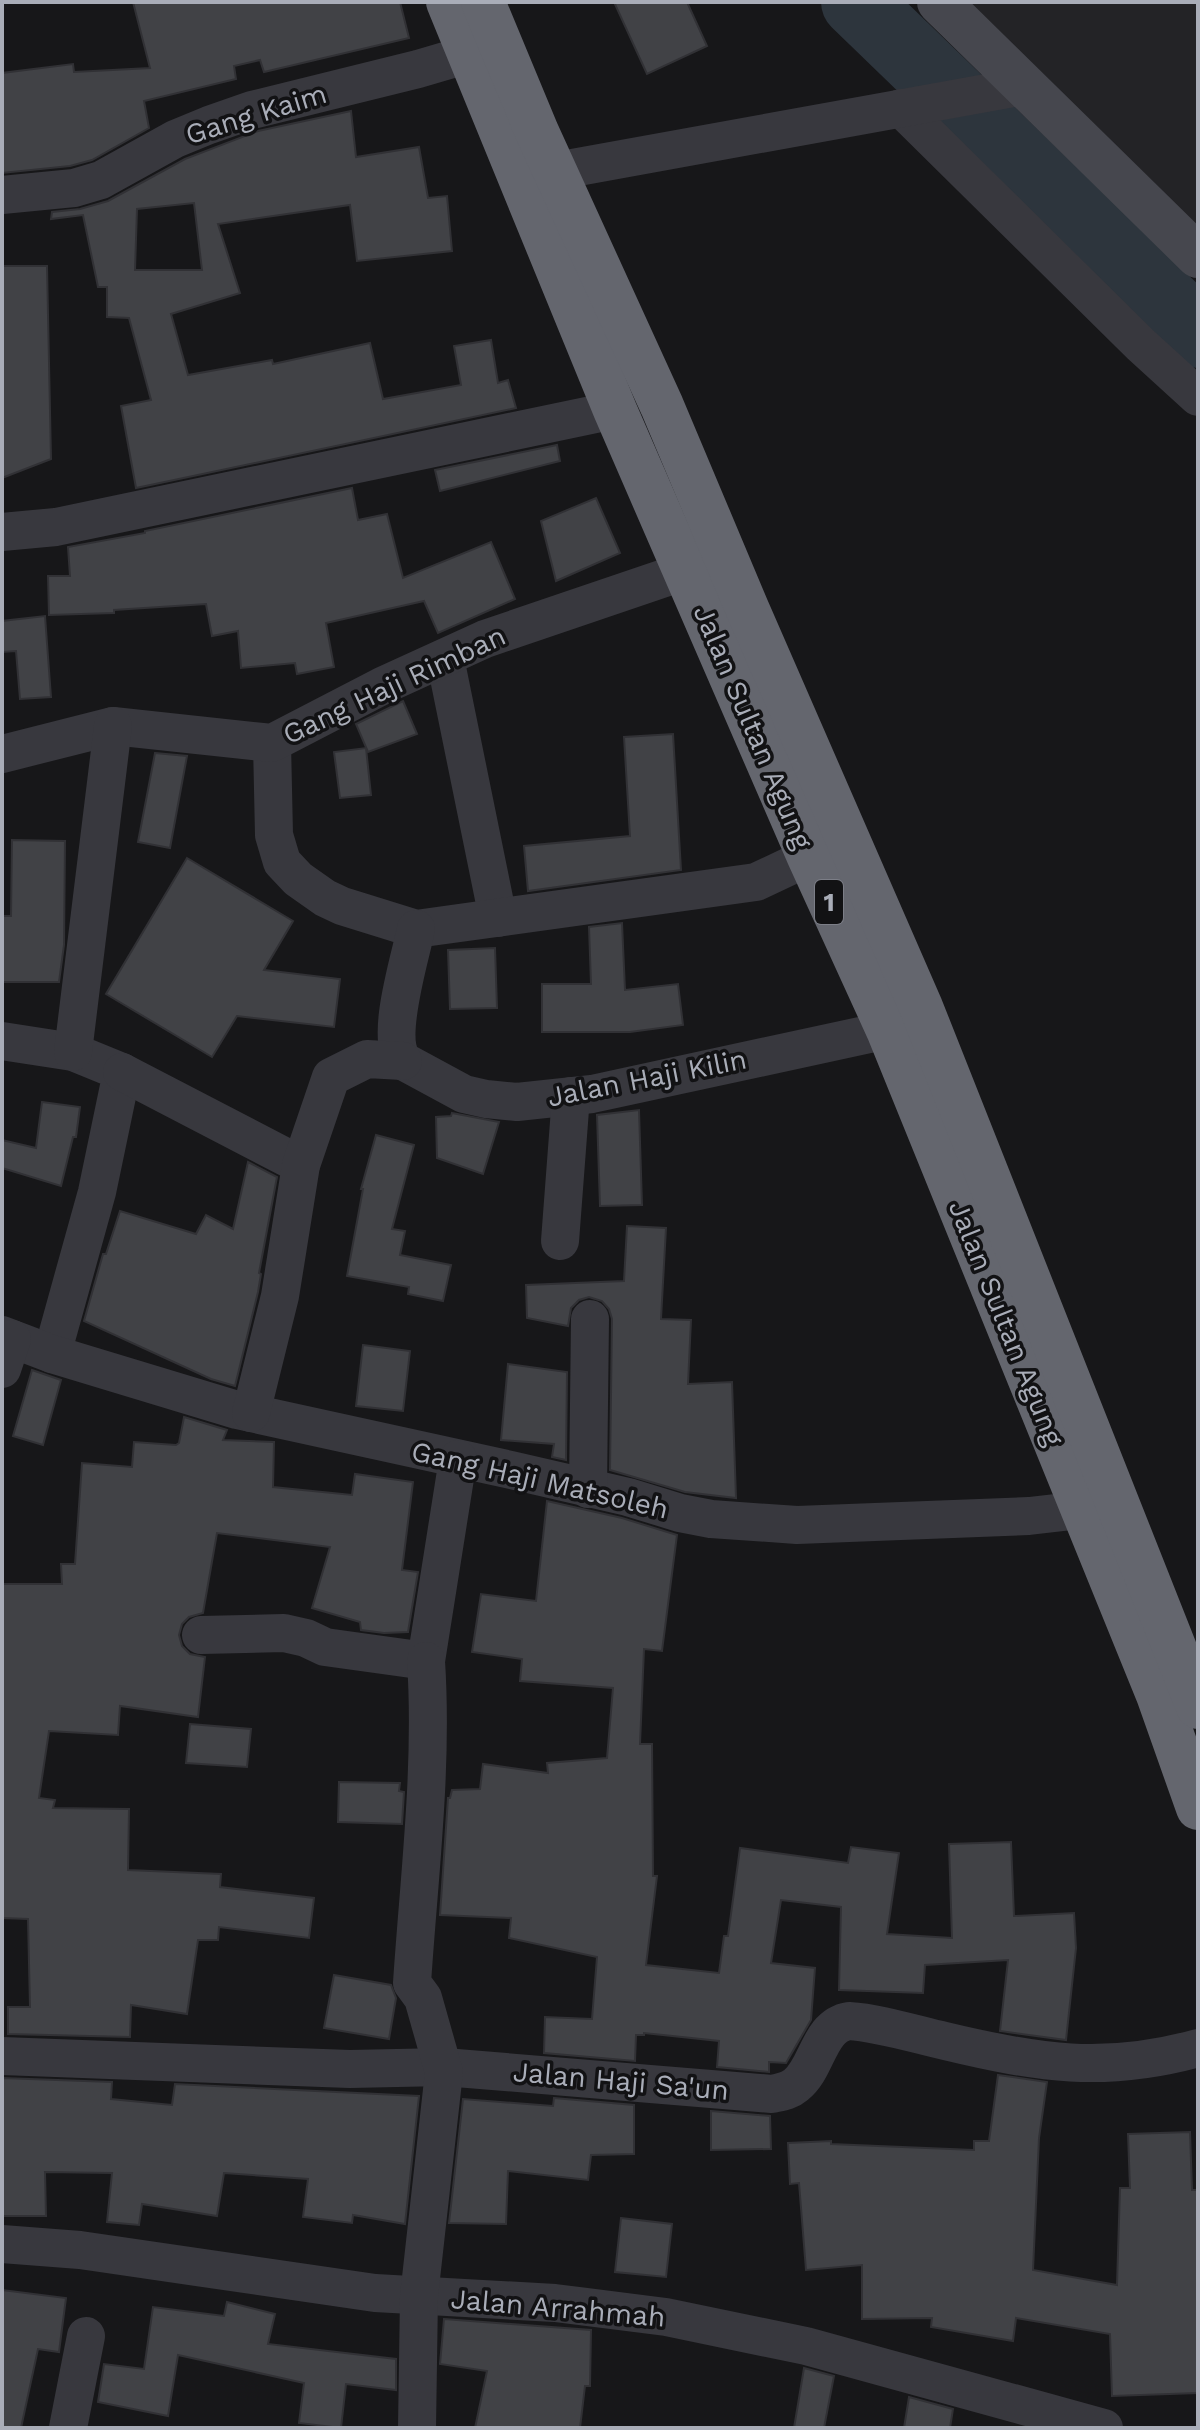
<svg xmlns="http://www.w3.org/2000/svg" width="1200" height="2430" viewBox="0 0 1200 2430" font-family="'Work Sans',sans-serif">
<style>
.built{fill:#232326}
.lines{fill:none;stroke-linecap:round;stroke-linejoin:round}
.river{stroke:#2d353d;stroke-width:70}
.building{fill:#414246;stroke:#313135;stroke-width:2;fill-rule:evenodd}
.street{stroke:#38383e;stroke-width:38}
.secondary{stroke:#46474e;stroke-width:44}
.highway{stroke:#64666e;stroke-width:44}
.labels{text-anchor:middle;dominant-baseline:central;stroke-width:7;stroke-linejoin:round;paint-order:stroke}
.shield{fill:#121214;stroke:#7c7e87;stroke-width:2}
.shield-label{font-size:26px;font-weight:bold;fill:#a9adb8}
.street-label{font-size:28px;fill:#a9adb8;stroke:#121214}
</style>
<rect width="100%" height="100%" fill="#171719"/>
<polygon class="built" points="941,2 1198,2 1198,255"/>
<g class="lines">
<polyline class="river" points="856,2 1198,333"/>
</g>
<g class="building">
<polygon points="133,2 400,2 409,38 264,72 260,60 234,66 236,79 144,101 149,128 92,160 70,166 2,173 2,73 73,64 74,72 150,68"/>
<polygon points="614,2 687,2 707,46 647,74"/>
<path d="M351 111 356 157 419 147 428 198 447 196 452 251 357 261 350 205 218 224 240 293 171 314 188 375 272 360 273 364 370 343 383 399 461 385 454 346 491 340 498 383 508 380 516 408 136 488 121 406 151 400 129 318 107 317V287H98L83 215 51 219 52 212 80 209 108 201 185 159 258 131ZM194 203 202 270H135L137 209Z"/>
<polygon points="2,266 47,266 51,459 2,478"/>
<polygon points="557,445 560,461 440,491 435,470"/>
<polygon points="352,488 358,520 387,514 403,578 491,542 515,599 438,633 424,601 326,623 334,667 297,674 295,663 241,668 238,631 212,636 206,604 114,610 114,613 49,615 48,576 70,576 68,547 145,533 145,531"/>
<polygon points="596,498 620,553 556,581 541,521"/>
<polygon points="45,616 51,697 20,699 16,651 2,652 2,621"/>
<polygon points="403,701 417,734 368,752 356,724"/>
<polygon points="673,734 681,870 528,891 524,846 630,836 624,737"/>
<polygon points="366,748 371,795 340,798 334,752"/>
<polygon points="155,753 187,756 170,848 138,842"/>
<polygon points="12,840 65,841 64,945 59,982 2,982 2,916 11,916"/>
<polygon points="187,858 293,921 264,970 340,979 334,1027 237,1016 212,1057 106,994"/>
<polygon points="622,923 625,990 678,984 683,1025 630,1032 542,1032 542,984 591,984 589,927"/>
<polygon points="495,948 497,1008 450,1009 448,950"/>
<polygon points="42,1102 80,1107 76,1137 73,1137 61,1186 2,1168 2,1140 36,1148"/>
<polygon points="639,1110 642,1205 600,1206 597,1115"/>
<polygon points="452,1113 499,1122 483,1174 437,1158 436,1117 451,1116"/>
<polygon points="376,1135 414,1145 392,1229 405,1231 400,1255 451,1265 443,1301 408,1294 409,1287 347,1276 363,1189 361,1189"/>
<polygon points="248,1162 277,1177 259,1273 261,1274 258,1292 235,1386 211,1379 84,1321 103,1254 106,1254 120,1211 196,1234 206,1215 233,1229"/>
<polygon points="627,1226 666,1228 661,1319 691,1320 688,1384 732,1382 736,1498 685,1492 610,1470 612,1319 609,1309 602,1301 589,1297 579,1300 571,1308 568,1326 527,1318 526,1285 624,1281"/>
<polygon points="363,1345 410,1351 403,1411 356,1406"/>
<polygon points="508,1364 567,1372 566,1460 552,1457 554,1444 501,1440"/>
<polygon points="32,1370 61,1380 43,1445 13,1436"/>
<polygon points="184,1417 227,1430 223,1440 274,1442 273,1487 352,1495 355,1474 413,1482 402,1570 418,1572 408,1632 384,1633 361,1630 360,1622 312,1608 330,1547 217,1533 203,1613 189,1617 182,1624 179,1635 182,1646 190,1654 205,1657 198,1717 120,1706 118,1735 49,1731 39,1798 55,1800 53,1808 129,1809 128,1870 221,1874 220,1887 314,1898 309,1938 219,1927 218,1940 198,1940 187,2014 131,2005 130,2037 8,2034 8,2007 30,2007 28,1919 2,1918 2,1584 62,1584 61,1564 75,1564 82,1463 132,1467 134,1442 176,1445 179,1443"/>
<polygon points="547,1501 622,1518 677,1535 662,1651 644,1649 640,1744 652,1744 653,1876 657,1876 646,1965 719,1973 724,1936 728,1936 740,1848 848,1863 851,1847 899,1853 887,1934 952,1938 949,1844 1011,1842 1014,1916 1074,1913 1076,1948 1066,2040 1000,2031 1008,1960 925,1965 923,1993 839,1990 841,1907 781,1900 771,1963 815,1968 811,2020 786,2063 769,2062 769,2072 717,2067 719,2041 644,2033 644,2035 636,2035 635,2061 544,2053 545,2017 592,2019 597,1957 509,1938 511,1918 440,1915 448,1798 450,1798 452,1790 480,1789 483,1764 548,1773 547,1763 607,1758 613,1688 520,1681 522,1659 472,1652 481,1594 536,1601"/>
<polygon points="190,1724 251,1729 247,1767 186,1763"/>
<polygon points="339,1782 400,1783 399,1791 404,1792 402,1824 338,1822"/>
<polygon points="334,1975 391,1985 396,1998 389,2039 324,2028"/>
<polygon points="998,2075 1047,2082 1039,2138 1033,2270 1117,2285 1120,2188 1130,2188 1128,2134 1190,2132 1192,2190 1198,2190 1198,2393 1112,2396 1110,2334 1016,2318 1013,2341 931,2327 932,2318 862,2319 862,2265 806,2270 799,2183 790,2184 788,2143 831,2141 831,2144 974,2150 974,2141 989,2141"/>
<polygon points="2,2078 112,2082 111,2099 172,2105 175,2084 419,2096 405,2224 353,2215 352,2223 303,2217 308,2179 224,2173 217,2216 142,2204 139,2225 107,2222 112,2173 45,2172 46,2216 2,2216"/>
<polygon points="554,2098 634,2105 634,2154 591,2155 588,2180 508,2171 506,2224 449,2223 463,2099 553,2106"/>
<polygon points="711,2111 770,2116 771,2149 711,2150"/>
<polygon points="621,2218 672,2224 666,2277 615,2272"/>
<polygon points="2,2290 66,2298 59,2352 38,2349 21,2428 2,2428"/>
<polygon points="227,2302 275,2314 268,2344 396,2359 396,2390 346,2384 341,2428 299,2423 304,2383 178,2355 168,2416 98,2402 104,2364 144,2369 153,2307 224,2316"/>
<polygon points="444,2319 591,2330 590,2386 585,2386 580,2428 475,2428 487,2371 440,2364"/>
<polygon points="804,2368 834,2376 824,2428 794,2428"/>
<polygon points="909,2397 953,2409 950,2428 904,2428"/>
</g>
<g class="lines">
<g class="street">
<polyline points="901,108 1141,345 1198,397"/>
<polyline points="556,171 1025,86"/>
<polyline points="2,195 74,188 101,180 175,139 209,125 252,110 418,69 469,54"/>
<polyline points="2,532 56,527 615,410"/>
<polyline points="445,658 498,918"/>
<polyline points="272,743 274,835 282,862 298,879 325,898 342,906 416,929 756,882 809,857"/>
<polyline points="2,754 113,726 272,743 382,686 485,639 685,571"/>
<path d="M416 929C410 959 385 1036 403 1061L464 1094 486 1099 517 1102 592 1094 888 1030"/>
<polyline points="2,1041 73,1052 122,1072 97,1192 52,1354"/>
<polyline points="73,1052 113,726"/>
<polyline points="122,1072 301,1165"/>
<polyline points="560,1241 571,1096"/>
<polyline points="2,1335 52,1354 237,1410 511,1470 628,1497 680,1513 711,1519 797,1525 1029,1516 1081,1510"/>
<polyline points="2,1369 12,1339"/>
<polyline points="251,1413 280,1296 301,1165 331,1077 367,1059 403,1061"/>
<polyline points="588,1489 590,1319"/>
<polyline points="201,1635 284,1633 306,1638 325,1647 426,1661 458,1459"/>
<path d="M2 2056 350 2069 444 2067 772 2094C781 2092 789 2091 796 2085 818 2068 818 2026 849 2021 880 2023 914 2034 945 2041 1037 2063 1104 2074 1198 2048"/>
<polyline points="2,2244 80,2250 375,2293 555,2303 666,2317 806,2346 1104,2428"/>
<polyline points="68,2428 86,2336"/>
<path d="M417 2428 419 2296 444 2072 423 1998 412 1983C419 1877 433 1768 426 1661"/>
</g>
<polyline class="secondary" points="939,2 1198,256"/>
<g class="highway">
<polyline points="448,2 615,410 809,857 888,1030 1158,1695 1198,1808"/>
<polyline points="483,2 537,132 662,406 747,608 921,1007 1198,1707"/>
</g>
</g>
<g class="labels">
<rect class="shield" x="815" y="880" width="28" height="44" rx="6"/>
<g class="shield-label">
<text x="829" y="902">1</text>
</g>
<g class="street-label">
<text transform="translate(256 114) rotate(-17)">Gang Kaim</text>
<text transform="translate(394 685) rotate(-25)">Gang Haji Rimban</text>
<text transform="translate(753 727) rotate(67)">Jalan Sultan Agung</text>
<text transform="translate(647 1078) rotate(-11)">Jalan Haji Kilin</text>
<text transform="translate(1006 1323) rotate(68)">Jalan Sultan Agung</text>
<text transform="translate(540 1480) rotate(13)">Gang Haji Matsoleh</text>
<text transform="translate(621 2081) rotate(5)">Jalan Haji Sa'un</text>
<text transform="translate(558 2308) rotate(5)">Jalan Arrahmah</text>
</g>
</g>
<rect width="1200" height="2430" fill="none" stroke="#a9adb8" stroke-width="8"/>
</svg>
